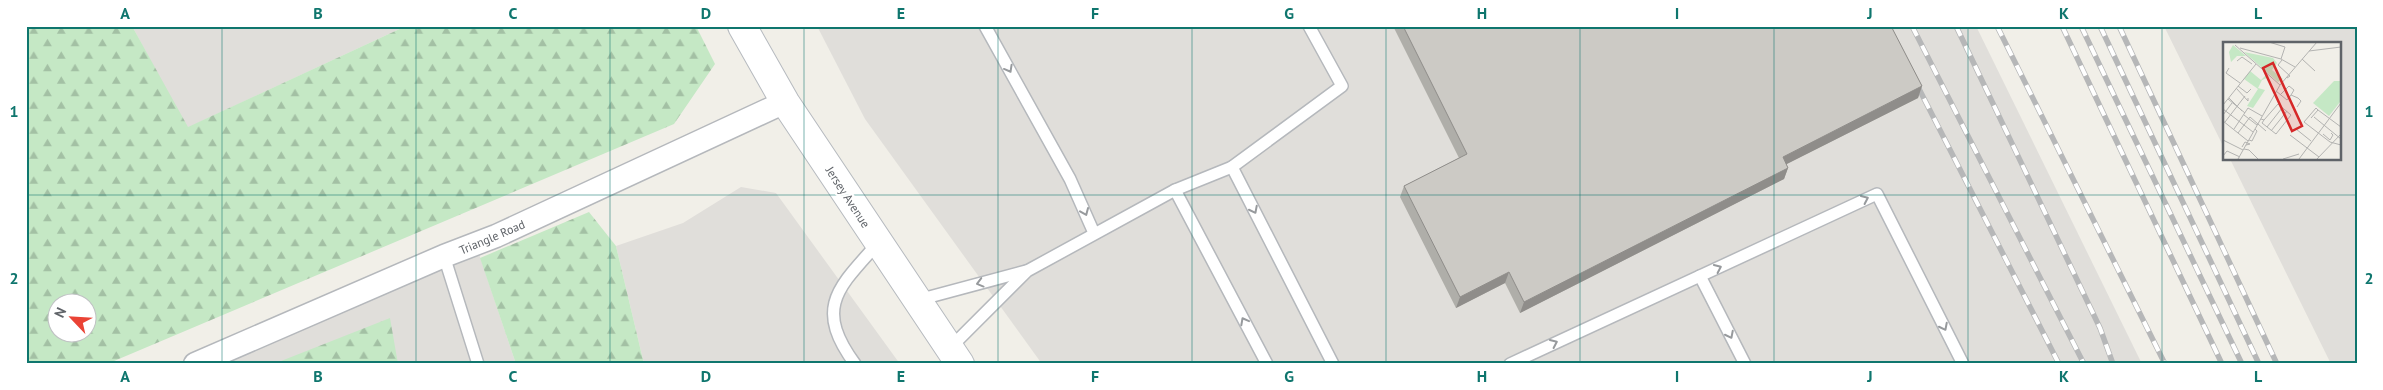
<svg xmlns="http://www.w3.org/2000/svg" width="2383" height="390" viewBox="0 0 2383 390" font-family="'PT Sans',sans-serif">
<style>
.industrial{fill:#e0deda}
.forest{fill:url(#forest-firs);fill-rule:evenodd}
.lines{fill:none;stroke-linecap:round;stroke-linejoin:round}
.lane-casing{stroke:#b5b8bc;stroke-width:14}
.street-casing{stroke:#b5b8bc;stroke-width:25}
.secondary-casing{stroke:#b6babf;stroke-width:30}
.lane{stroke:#fff;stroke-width:11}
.street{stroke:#fff;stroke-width:22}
.secondary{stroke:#fff;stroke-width:28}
.rail-casing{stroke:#b6b7b8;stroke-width:5.5}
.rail{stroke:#fff;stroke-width:4;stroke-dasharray:11;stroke-linecap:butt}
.wall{fill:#afaea9}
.shaded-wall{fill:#8f8d8a}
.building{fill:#cccac5;stroke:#8f8d8a}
.oneway{stroke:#979a9d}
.grid{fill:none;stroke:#0f766e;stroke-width:1;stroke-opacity:0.55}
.labels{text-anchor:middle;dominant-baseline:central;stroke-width:4.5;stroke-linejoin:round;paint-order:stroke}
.street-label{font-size:12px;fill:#5f6368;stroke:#fff}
.inset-road{fill:none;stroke:#b3b3b1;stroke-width:1}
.view{fill:#d62828;fill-opacity:0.15;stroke:#d62828;stroke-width:2.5}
.inset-edge{fill:none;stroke:#5f6368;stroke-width:2.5}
.neatline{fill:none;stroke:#0f766e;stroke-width:2}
.grid-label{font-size:16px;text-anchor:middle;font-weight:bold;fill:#0f766e}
</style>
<defs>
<pattern id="forest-firs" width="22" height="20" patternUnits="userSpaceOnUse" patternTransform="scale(1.25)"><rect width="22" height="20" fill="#c5e8c5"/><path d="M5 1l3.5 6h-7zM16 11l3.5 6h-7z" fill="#a3c0a4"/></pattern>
</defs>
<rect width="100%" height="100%" fill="#f1efe8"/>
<g class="industrial">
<polygon points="132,26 406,26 187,128"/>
<polygon points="817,26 1976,26 2142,364 1042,364 865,119"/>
<polygon points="2164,26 2357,26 2357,364 2331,364 2230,159 2339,159 2339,44 2224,44 2224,148"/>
<polygon points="741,187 776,193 900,364 644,364 616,246 683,223"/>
<polygon points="472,233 516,364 188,364"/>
</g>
<g class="forest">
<path d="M26 26H132L188 127 406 26H696L715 64 674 124 107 364H26ZM58 302H88V332H58Z"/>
<polygon points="589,212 616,246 644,364 516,364 480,258"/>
<polygon points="390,318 398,364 224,364 276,363"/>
</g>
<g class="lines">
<g class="lane-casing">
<g id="lane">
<polyline points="985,26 1070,179 1094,233"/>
<polyline points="1232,167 1333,364"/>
<polyline points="1175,190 1267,364"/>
<polyline points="444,256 478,364"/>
<polyline points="1700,276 1745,364"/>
<polyline points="918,300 1026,271"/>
<polyline points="950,348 1027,271 1175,190 1232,167 1342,86 1309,26"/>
<path d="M855 364C813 307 839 287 878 243"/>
<polyline points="1510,364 1877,194 1963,364"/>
</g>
</g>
<g class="street-casing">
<polyline id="street" points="195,364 444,256 496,236 785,102"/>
</g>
<g class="secondary-casing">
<polyline id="secondary" points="742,26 785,102 960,364"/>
</g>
<use href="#lane" class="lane"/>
<use href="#street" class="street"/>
<use href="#secondary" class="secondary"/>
<g class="rail-casing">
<g id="rail">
<polyline points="1912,26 2084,364"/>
<polyline points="1956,26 2100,328 2113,364"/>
<polyline points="1997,26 2165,364"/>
<polyline points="2062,26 2222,364"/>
<polyline points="2081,26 2242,364"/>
<polyline points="2100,26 2259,364"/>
<polyline points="2119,26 2277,364"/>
<polyline points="1914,79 2059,364"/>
</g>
</g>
<use href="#rail" class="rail"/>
</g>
<polygon class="wall" points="1393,26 1891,26 1922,86 1918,98 1786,164 1788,168 1784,179 1520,313 1505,283 1456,308 1400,197 1404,186 1459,158"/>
<g class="shaded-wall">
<polygon points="1922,86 1918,98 1779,168 1783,157"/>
<polygon points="1788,168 1784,179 1520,313 1524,302"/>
<polygon points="1509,272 1505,283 1456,308 1460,297"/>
</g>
<polygon class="building" points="1403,26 1891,26 1922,86 1783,157 1788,168 1524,302 1509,272 1460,297 1404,186 1467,154"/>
<defs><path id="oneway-chevron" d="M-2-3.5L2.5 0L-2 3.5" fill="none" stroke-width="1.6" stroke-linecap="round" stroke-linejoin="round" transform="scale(1.25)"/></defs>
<g class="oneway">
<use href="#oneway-chevron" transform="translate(1009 69) rotate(61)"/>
<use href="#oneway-chevron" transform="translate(1865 199) rotate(-25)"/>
<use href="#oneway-chevron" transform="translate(1254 210) rotate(63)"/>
<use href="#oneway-chevron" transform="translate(1085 212) rotate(67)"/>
<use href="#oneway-chevron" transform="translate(1718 268) rotate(-25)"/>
<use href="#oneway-chevron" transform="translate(980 283) rotate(165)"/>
<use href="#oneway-chevron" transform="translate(1244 321) rotate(-118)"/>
<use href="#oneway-chevron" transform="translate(1944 327) rotate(63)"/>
<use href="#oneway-chevron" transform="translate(1730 335) rotate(63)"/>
<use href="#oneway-chevron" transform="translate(1554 343) rotate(-25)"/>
</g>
<path class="grid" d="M222 26V364M416 26V364M610 26V364M804 26V364M998 26V364M1192 26V364M1386 26V364M1580 26V364M1774 26V364M1968 26V364M2162 26V364M26 195H2357"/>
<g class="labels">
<g class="street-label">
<text transform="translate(848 197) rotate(57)">Jersey Avenue</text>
<text transform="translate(492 237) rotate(-23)">Triangle Road</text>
</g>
</g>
<g transform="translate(2223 42)">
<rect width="118" height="118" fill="#f1efe8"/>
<path d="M10 3 23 14H14L8 20 6 10ZM21 10 50 16 54 21 49 28 60 37 55 40ZM27 29 38 38 43 33 41 30 46 35 39 38 35 46 42 48 30 66 24 64 35 47 21 37Z" fill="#c5e8c5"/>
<path d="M111 39H117V60L106 74 90 61Z" fill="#c5e8c5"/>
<path class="inset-road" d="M46 0 62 5 58 17 72 25M12 3 57 43M17 6 58 17M86 9 118 5M79 17 92 29M59 18 55 23 67 34 64 36M14 19 19 15 29 22M6 26 3 31 17 41M15 44 24 51 28 47M13 46 25 59V56M53 49 64 58 68 53 75 56 78 59 74 65M57 53 66 44 71 48 68 53M6 56 19 69M5 57 22 71M0 63 33 22M0 67 30 90M95 68 118 85M0 73 9 61M21 73 34 83M91 75 118 97M88 76 95 68 93 66 81 80 107 100 118 103M38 77 41 78 55 62 68 73 53 92 39 81 41 78M0 79 25 99M2 80 22 54M44 85 59 66M11 87 25 66 39 74M73 87 88 99M48 89 64 69M15 91 27 75 43 89M100 92 107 98 110 93 108 91M67 93 96 115M0 98 20 108M26 98 29 99 34 89 32 87M19 105 22 100 27 102 23 103M21 107 26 108 35 117M0 114 4 109 17 115M15 117 57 43 94 0M60 117 76 112M76 117 118 61M94 117 118 92"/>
<path class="view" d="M50 21 79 84 69 89 40 26Z"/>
<rect width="118" height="118" class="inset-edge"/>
</g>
<rect width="2383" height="390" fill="none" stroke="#ffffff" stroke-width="55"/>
<g transform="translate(72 318) rotate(295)"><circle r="24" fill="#ffffff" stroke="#bfc1c3"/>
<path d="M0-4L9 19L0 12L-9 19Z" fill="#ea4335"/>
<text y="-8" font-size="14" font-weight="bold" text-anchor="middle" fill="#5f6368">N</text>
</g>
<rect x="28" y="28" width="2328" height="334" class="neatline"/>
<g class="grid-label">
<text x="125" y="19">A</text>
<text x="318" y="19">B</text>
<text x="513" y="19">C</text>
<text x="706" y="19">D</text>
<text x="901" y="19">E</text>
<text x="1095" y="19">F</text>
<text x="1289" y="19">G</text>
<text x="1482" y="19">H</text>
<text x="1677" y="19">I</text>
<text x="1870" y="19">J</text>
<text x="2064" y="19">K</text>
<text x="2258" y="19">L</text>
<text x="14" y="117">1</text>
<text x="2369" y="117">1</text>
<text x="14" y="284">2</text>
<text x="2369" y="284">2</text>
<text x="125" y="382">A</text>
<text x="318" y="382">B</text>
<text x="513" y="382">C</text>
<text x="706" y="382">D</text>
<text x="901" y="382">E</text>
<text x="1095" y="382">F</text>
<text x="1289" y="382">G</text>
<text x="1482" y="382">H</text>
<text x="1677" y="382">I</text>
<text x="1870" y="382">J</text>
<text x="2064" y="382">K</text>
<text x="2258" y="382">L</text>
</g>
</svg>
